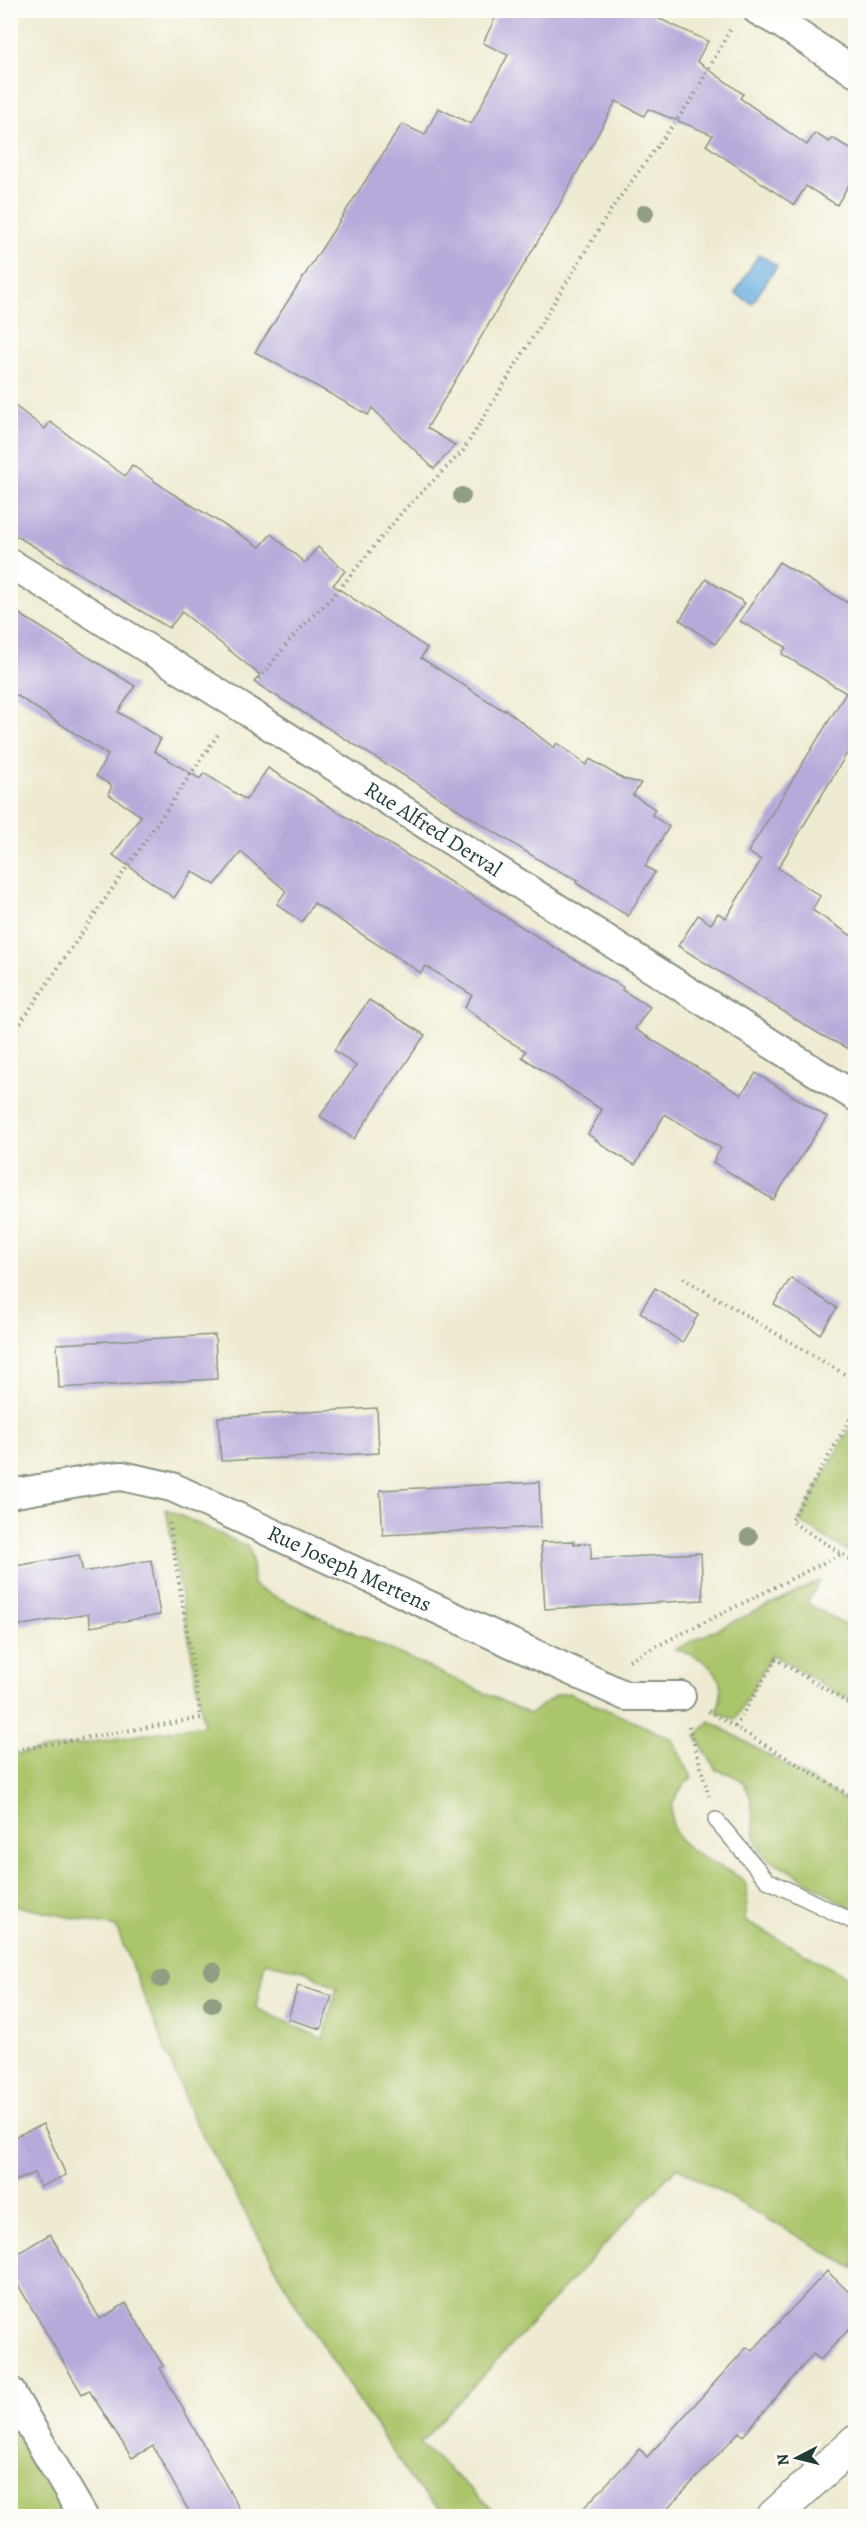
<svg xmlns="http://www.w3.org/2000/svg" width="866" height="2527" viewBox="0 0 866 2527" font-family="Alegreya,serif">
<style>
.green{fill:#abc56b;stroke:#658150;stroke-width:1.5;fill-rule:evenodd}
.water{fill:#6eb0e2;stroke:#46768b;stroke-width:1.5}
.building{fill:#b7a9da}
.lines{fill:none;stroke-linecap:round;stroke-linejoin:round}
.service-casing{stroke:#879483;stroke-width:18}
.minor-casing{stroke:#879483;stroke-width:32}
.tertiary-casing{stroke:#879483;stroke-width:36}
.path{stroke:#879483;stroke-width:4;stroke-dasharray:1.5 4.5;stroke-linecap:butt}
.service{stroke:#fff;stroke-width:15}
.minor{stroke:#fff;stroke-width:28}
.tertiary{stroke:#fff;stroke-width:33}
.tree{fill:#909e83}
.labels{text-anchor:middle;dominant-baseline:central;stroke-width:4.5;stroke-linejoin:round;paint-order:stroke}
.street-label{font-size:22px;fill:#1f3d34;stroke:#fdfcf7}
</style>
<rect width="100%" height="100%" fill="#fdfcf7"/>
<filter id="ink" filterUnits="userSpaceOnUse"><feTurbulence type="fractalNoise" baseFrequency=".0167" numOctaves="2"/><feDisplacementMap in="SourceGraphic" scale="12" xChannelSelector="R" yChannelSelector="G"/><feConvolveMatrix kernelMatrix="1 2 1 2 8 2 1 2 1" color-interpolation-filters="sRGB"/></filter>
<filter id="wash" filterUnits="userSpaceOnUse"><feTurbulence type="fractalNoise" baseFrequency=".008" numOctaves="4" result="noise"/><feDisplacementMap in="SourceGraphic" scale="24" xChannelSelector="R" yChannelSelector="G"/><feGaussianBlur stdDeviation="1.35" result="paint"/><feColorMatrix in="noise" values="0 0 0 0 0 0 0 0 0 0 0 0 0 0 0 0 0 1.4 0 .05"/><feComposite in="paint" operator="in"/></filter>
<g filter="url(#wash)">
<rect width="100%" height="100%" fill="#efebd2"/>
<g class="green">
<polygon points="855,1419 855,1556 799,1521"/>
<path d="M166 1509 248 1547 252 1557 253 1584 259 1589 530 1714 556 1695 569 1693 671 1738 692 1777C679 1790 669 1801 672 1821 675 1848 708 1860 728 1871 734 1874 740 1876 744 1881 751 1893 745 1908 745 1921L855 1981V2269L677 2167 420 2443 500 2516H448L414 2484 299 2310 192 2116 116 1927 11 1905V1755L204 1725ZM265 1962 307 1972 337 1988 323 2039 256 2008Z"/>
<path d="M820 1581 807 1603 855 1630V1704L772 1654 735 1720 717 1712C719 1705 722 1695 721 1688 718 1664 695 1655 675 1649Z"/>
<path d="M710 1721 855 1806V1910C833 1897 810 1883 788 1869 781 1865 769 1861 764 1855 741 1830 771 1780 716 1770L696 1736Z"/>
<polygon points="11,2416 70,2516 11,2516"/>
</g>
<polygon class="water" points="759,254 777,266 752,304 735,293"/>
<g id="blocks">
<g class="building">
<polygon points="499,10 653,10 653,16 708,41 697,61 743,94 740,98 807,145 815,133 829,142 833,138 855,152 855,174 837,205 806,186 794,205 706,145 713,135 648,109 644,116 616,101 557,209 427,428 455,445 434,469 372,408 368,415 255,352 402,124 425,135 438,108 471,124 508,55 483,43"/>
<polygon points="10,402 45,429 50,422 125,476 132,465 170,492 260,547 271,534 305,563 318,547 345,571 333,585 427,648 421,658 504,711 505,709 554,748 557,743 586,765 590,759 623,779 641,783 633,795 655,809 652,815 669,827 645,866 655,872 628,916 576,883 578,880 549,866 254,682 260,675 182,612 169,628 10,532"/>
<polygon points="779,562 855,607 855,740 778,868 820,896 812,910 855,938 855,1052 821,1035 678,946 698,915 711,924 718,913 726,918 761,860 748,852 846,693 782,654 786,647 740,621"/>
<polygon points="706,579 745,603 715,644 680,620"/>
<polygon points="10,608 135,686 118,712 161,739 154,751 200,779 204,773 246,800 268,768 557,949 623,987 622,990 650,1007 635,1029 741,1095 756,1073 827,1117 773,1200 713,1162 721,1148 665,1114 635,1165 611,1151 588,1134 602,1110 522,1057 526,1051 505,1039 465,1007 472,995 426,966 421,973 314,903 302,922 277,904 286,891 241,852 215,885 192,871 174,898 113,855 141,816 108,794 112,786 96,776 108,755 10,691"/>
<polygon points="369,1000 425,1035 354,1139 320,1116 356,1066 334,1050"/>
<polygon points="791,1278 837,1308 820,1334 774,1304"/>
<polygon points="655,1288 698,1315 682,1343 640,1312"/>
<polygon points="215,1335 217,1379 59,1388 57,1344"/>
<polygon points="377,1408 379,1453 221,1461 218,1417"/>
<polygon points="539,1482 541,1527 383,1535 380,1490"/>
<polygon points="574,1541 574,1544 591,1543 591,1559 701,1553 703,1600 545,1609 541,1542"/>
<polygon points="79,1555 83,1572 151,1560 160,1615 91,1627 88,1614 10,1627 10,1567"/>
<polygon points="298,1986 332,1996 321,2029 288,2019"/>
<polygon points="43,2124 66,2175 40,2187 34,2173 10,2183 10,2139"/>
<polygon points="50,2234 100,2319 126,2303 163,2366 160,2368 244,2517 192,2517 153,2446 132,2458 89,2390 82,2394 10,2271 10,2258"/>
<polygon points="827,2271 855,2298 855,2323 820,2360 813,2354 743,2436 739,2432 660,2517 575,2517 640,2449 647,2457 747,2347 752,2351"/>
</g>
</g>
</g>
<g filter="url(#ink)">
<use href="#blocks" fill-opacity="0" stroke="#879483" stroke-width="1.5"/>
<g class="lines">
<g class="service-casing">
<polyline id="service" points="716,1820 767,1880 856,1923"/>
</g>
<g class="minor-casing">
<g id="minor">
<polyline points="757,10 782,24 856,73"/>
<path id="s1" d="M10 563C294 738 573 920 856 1097"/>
<path id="s2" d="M10 1494 102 1478 122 1476 172 1487 626 1696H681"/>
<polyline points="10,2391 83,2516"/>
</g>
</g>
<g class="tertiary-casing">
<polyline id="tertiary" points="774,2516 856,2441"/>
</g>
<g class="path">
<polyline points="259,679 296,633 337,592 403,511 463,451 612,208 692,99 730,30"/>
<polyline points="10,1038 219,733"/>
<polyline points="683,1278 856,1381"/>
<polyline points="856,1409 791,1521 856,1563"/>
<polyline points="629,1660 841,1554"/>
<polyline points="708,1711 856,1799"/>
<polyline points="689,1726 709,1796"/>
<polyline points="735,1727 776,1659 856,1708"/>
<polyline points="10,1751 201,1718 169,1521"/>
</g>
<use href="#service" class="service"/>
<use href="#minor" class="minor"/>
<use href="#tertiary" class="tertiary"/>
</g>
<g class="tree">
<circle cx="645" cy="213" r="9"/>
<circle cx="462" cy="496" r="9"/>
<circle cx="749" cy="1537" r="9"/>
<circle cx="213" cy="1971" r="9"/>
<circle cx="161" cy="1979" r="9"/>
<circle cx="212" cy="2004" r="9"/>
</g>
</g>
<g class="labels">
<g class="street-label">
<text stroke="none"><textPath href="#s1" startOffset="500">Rue Alfred Derval</textPath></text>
<text stroke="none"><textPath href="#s2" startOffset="360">Rue Joseph Mertens</textPath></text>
</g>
</g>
<rect width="866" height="2527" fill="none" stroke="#fdfcf7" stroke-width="36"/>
<g transform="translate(797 2458) rotate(263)" stroke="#fdfcf7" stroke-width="4.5" paint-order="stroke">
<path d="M0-4.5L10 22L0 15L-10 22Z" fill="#1f3d34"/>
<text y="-9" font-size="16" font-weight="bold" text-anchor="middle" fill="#1f3d34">N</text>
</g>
</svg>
